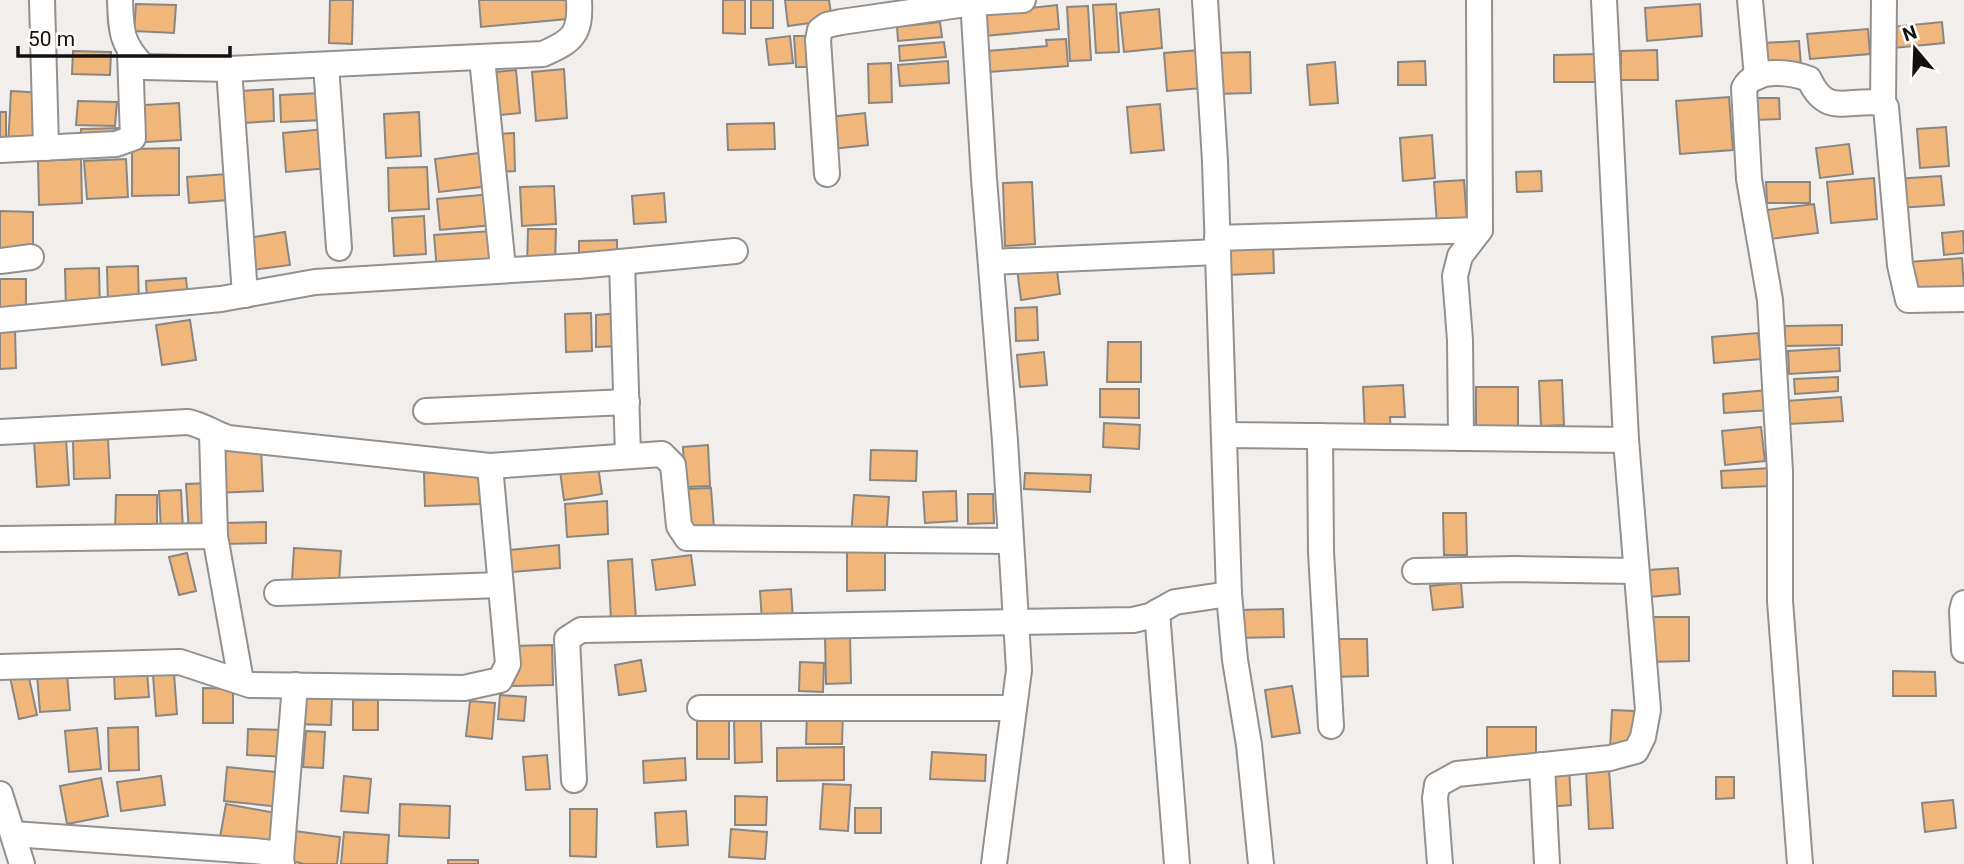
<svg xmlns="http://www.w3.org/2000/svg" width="1964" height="864" viewBox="0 0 1964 864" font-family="Roboto,sans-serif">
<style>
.building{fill:#f1b77a;stroke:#898684;stroke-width:2}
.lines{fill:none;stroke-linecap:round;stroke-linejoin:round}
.minor-casing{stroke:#93908e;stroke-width:28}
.minor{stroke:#fff;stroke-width:24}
</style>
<rect width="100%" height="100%" fill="#f2eeec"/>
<g class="building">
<polygon points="330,0 353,0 352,44 329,43"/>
<polygon points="479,0 566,0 567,19 481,27"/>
<polygon points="723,0 745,0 745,34 723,33"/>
<rect x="751" y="0" width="22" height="28"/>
<polygon points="785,0 829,0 832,20 788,26"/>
<polygon points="136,4 176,5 174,33 134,31"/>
<polygon points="1116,4 1119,52 1096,53 1093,5"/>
<polygon points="1700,4 1702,36 1647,41 1645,8"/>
<polygon points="1057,5 1059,29 985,36 983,13"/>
<polygon points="1088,6 1091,60 1070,61 1067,7"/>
<polygon points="1159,9 1162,48 1124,52 1120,13"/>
<polygon points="940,22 942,37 898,41 897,27"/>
<polygon points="1942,22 1944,43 1894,48 1892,27"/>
<polygon points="1868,29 1870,54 1810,59 1807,34"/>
<polygon points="790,36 793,63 769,65 766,39"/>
<polygon points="794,36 807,36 809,67 796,67"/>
<polygon points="1066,39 1068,66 989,72 987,51 1047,46 1046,40"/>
<polygon points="1799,41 1801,66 1765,68 1763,43"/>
<polygon points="944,42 946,57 900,61 899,46"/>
<polygon points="1199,50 1202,88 1167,91 1164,53"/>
<polygon points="1657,50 1658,80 1621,80 1621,51"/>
<polygon points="73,51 111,52 110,75 72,74"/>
<polygon points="1250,52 1251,93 1215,94 1214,53"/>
<polygon points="1601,54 1601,82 1554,82 1554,55"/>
<polygon points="948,61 949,83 900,86 898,65"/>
<polygon points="1425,61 1426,85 1398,85 1398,62"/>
<polygon points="1335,62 1338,103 1310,105 1307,65"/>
<polygon points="891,63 892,102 869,103 868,64"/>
<polygon points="564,69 567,118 536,121 532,72"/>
<polygon points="516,70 520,113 491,116 486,73"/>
<polygon points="273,89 274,121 243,123 242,91"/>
<polygon points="11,91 45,93 43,147 8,146"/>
<polygon points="321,93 323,120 281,122 280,95"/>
<polygon points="1729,97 1733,150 1680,154 1676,101"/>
<polygon points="1754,98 1779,98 1780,119 1755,120"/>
<polygon points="78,101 117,102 115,126 76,125"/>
<polygon points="179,103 181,140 129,143 127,106"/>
<polygon points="1160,104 1164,150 1131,153 1127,107"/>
<polygon points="0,112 6,112 6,141 0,140"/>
<polygon points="419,112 421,156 386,158 384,114"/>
<polygon points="865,113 868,145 833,149 829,117"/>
<polygon points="774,123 775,149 728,150 727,124"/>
<polygon points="1946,127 1949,166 1920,168 1917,129"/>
<polygon points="121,128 121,152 81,152 81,129"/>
<polygon points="325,129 328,168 286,172 283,133"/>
<polygon points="514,133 515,171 498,172 496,134"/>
<polygon points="1432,135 1435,178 1403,181 1400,138"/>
<polygon points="1849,144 1853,174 1820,178 1816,148"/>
<polygon points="179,148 179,195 132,196 132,149"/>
<polygon points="486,152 490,186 439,192 435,159"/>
<polygon points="81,159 82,203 39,205 38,161"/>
<polygon points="126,159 128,197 87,199 84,161"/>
<polygon points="427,167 429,209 389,211 388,168"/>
<polygon points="1541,171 1542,191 1517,192 1516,172"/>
<polygon points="227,174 229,200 189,203 187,177"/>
<polygon points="1941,176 1944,205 1897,208 1894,179"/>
<polygon points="1874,178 1877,219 1831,223 1827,182"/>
<polygon points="1464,180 1467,222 1437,225 1434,182"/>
<polygon points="1032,182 1035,244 1005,246 1003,183"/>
<polygon points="1766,182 1810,182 1810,203 1767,203"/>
<polygon points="554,186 556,224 522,226 520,187"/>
<polygon points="664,193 666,222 634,224 632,196"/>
<polygon points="491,194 493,225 440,230 437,199"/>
<polygon points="1814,204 1818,233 1771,239 1767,210"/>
<polygon points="0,211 33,212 33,255 0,255"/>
<polygon points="424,216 426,254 394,256 392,218"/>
<polygon points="528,229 556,229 555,265 527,265"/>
<polygon points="492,231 495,266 437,271 434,235"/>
<polygon points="1963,231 1964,253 1944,255 1942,233"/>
<polygon points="285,232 290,265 252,270 247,238"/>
<polygon points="617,240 617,261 579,262 579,241"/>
<polygon points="1273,243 1274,273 1228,275 1227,244"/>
<polygon points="1962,258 1964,288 1912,292 1909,262"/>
<polygon points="1056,263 1060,294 1021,300 1017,269"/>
<polygon points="138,266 139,305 108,306 107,267"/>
<polygon points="99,268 100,310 66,311 65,269"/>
<polygon points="186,278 188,298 147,301 146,281"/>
<rect x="0" y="279" width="26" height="34"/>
<polygon points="1037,307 1038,340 1016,341 1015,308"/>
<polygon points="591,313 592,351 566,352 565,314"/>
<polygon points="620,313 621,346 596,347 596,315"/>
<polygon points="190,320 196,360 162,365 156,325"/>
<polygon points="1842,325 1842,345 1785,346 1785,326"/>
<polygon points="15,329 16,368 0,369 0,330"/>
<polygon points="1758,333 1761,359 1714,363 1712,337"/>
<polygon points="1108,342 1141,342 1141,382 1107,382"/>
<polygon points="1839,348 1840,371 1789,374 1788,351"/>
<polygon points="1044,352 1047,385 1020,387 1017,355"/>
<polygon points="1838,377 1838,391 1795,394 1794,379"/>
<polygon points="1562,380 1564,425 1541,426 1539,381"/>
<polygon points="1403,385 1405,417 1390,417 1391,433 1365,434 1363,387"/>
<rect x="1476" y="387" width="42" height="39"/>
<polygon points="1100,389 1139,389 1139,418 1100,417"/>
<polygon points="1768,390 1770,410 1724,413 1723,394"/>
<polygon points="1841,397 1843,421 1789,424 1787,401"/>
<polygon points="1104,423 1140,425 1139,449 1103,447"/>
<polygon points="1761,427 1765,461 1725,465 1722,431"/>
<polygon points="66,439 69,485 37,487 34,441"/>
<polygon points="108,439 110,478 74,479 73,441"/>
<polygon points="708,445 710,486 685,487 683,447"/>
<polygon points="261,448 263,491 215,493 214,450"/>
<polygon points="871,450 917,451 916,481 870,480"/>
<polygon points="598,466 602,494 564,500 560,471"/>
<polygon points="1770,468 1771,486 1722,488 1721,471"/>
<polygon points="479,471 480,504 425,506 424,473"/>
<polygon points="1025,473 1091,475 1090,492 1024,489"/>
<polygon points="210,483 211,533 189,533 186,484"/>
<polygon points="711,488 714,528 688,529 685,489"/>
<polygon points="181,490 183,530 161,531 159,491"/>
<polygon points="956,491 957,521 925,523 923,492"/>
<polygon points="968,494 993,494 994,523 968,524"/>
<polygon points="116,495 157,495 157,531 115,531"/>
<polygon points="854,495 889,497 886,539 851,537"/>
<polygon points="607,501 608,534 567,537 565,504"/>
<polygon points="1443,513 1466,513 1467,555 1444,555"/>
<polygon points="266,522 266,543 224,544 223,523"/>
<polygon points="559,545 560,568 512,572 510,550"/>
<polygon points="294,548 341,551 339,583 292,580"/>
<polygon points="885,550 885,590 847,591 847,551"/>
<polygon points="187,553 196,591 179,595 169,557"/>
<polygon points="691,555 695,585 656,590 652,560"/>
<polygon points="632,559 636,619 611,620 608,561"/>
<polygon points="1678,568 1680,594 1650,597 1648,570"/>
<polygon points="1461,583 1463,607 1433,610 1430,586"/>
<polygon points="791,589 793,620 762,621 760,591"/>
<polygon points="1283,609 1284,637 1236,638 1236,610"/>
<polygon points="1649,617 1689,617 1689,661 1649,662"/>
<polygon points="850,635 851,683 826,684 825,636"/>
<polygon points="1329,639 1367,639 1368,676 1330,677"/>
<polygon points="552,645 553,685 512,686 511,646"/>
<polygon points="641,660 646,691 619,695 615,665"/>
<polygon points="800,662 824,663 823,692 799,691"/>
<polygon points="147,671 149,697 115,699 114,674"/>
<polygon points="1893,671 1935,672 1936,696 1893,696"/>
<polygon points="28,673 37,715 19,719 10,677"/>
<polygon points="67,673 70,710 40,712 37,675"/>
<polygon points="174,673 177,714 156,716 153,675"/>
<polygon points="1292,686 1300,733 1272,737 1265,690"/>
<polygon points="203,688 233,689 233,723 203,723"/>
<polygon points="295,695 332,696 331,725 294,724"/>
<polygon points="500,695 526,697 524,721 498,719"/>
<rect x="353" y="700" width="25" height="30"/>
<polygon points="470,701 495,703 492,739 466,736"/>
<polygon points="1612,710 1635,711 1634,751 1610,750"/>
<polygon points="807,711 843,711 842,744 806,744"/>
<polygon points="697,719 729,720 729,759 697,759"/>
<polygon points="734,721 761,721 762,762 735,763"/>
<polygon points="138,727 139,770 109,771 108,728"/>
<polygon points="1487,727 1536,727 1536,758 1487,759"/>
<polygon points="97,728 101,769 69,772 65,731"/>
<polygon points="248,729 287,730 286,757 247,755"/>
<polygon points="306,731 325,732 323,768 303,767"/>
<polygon points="844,747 844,780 777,781 777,748"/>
<polygon points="932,752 986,755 985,781 930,779"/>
<polygon points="547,755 550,789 526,790 523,757"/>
<polygon points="685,758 686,780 644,783 643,761"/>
<polygon points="1569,766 1571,805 1547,807 1545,767"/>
<polygon points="227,767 285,773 281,807 224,801"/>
<polygon points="1609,769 1613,828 1589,829 1586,770"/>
<polygon points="161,776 165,805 121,811 117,782"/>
<polygon points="344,776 371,779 368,813 341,811"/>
<polygon points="1716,777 1734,777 1734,798 1716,799"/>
<polygon points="101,778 108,816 67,824 60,786"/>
<polygon points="823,784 851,785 848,831 820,829"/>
<polygon points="735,796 767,797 766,825 735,825"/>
<polygon points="1953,800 1956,828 1925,832 1922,803"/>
<polygon points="226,804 281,814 277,846 219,843"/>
<polygon points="400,804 450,806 449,838 399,836"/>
<rect x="855" y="808" width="26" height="25"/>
<polygon points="570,809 597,809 596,857 570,856"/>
<polygon points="686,811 688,845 657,847 655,813"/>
<polygon points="731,829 767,832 765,859 729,857"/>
<polygon points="287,830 340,837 337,864 304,864 287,860"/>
<polygon points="344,832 389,835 387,864 341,864"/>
<rect x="448" y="860" width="30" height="4"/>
</g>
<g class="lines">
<g class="minor-casing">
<g id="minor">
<polyline points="42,0 46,148"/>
<path d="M120 0C121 31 121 44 144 67L229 69 543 54C573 41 581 34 579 0"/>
<polyline points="973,0 984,179 1005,441 1019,670 994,864"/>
<polyline points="1205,0 1215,161 1229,594 1235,660 1249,745 1261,864"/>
<polyline points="1750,0 1757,77"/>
<polyline points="482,58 502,258"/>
<polyline points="326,65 339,248"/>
<polyline points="229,69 245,295"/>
<polyline points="1883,103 1884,0"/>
<polyline points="0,150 116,144 133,138 130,53"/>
<polyline points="827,174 818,40 820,30 827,25 841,22 973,3 1023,0"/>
<polyline points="1217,238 1480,230"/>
<polyline points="0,261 31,257"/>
<polyline points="622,262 628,455"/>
<polyline points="991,262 1217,252"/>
<polyline points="0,320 221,299 315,282 578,266 735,251"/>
<polyline points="426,411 627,402"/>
<path d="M0 432 188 422C203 425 213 433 228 438L490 466 662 454 673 465 679 526 687 538 1011 541"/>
<polyline points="212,433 215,536 241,681"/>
<polyline points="1224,435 1626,440"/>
<polyline points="1320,436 1321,552 1331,726"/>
<polyline points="1461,438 1460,340 1455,276 1460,256 1480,230 1479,0"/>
<polyline points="0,539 215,536"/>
<polyline points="1415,571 1515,569 1636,571"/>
<polyline points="277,593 500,585"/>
<polyline points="1964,603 1962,611 1964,650"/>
<polyline points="1157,612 1177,864"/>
<polyline points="0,667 180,662 250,685 464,688 500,680 508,664 490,466"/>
<polyline points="700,708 1014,708"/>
<polyline points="1542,765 1547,864"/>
<polyline points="574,780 567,639 581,630 1133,620 1150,616 1175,602 1229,594"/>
<polyline points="0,794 22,864"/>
<polyline points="13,834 254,851 272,853 281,860 282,864"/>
<polyline points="281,860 295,685"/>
<polyline points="1440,864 1435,798 1437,785 1457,774 1610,758 1636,751 1643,737 1648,710 1626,440 1604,0"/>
<path d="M1800 864 1780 601V471L1770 300 1749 179 1744 88C1755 67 1791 72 1809 79 1827 118 1847 98 1883 103L1886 107 1900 265 1908 300 1964 299"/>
</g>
</g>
<use href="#minor" class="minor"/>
</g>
<g transform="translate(1915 49) rotate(341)" stroke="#fffcfa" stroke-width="5" paint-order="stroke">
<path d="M0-5L12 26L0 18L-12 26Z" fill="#121110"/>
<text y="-10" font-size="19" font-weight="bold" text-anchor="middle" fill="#121110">N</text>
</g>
<path d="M18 46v10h212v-10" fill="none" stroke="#121110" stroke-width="3.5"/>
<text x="28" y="46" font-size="21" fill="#121110" stroke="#fffcfa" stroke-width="5" paint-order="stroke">50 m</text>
</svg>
